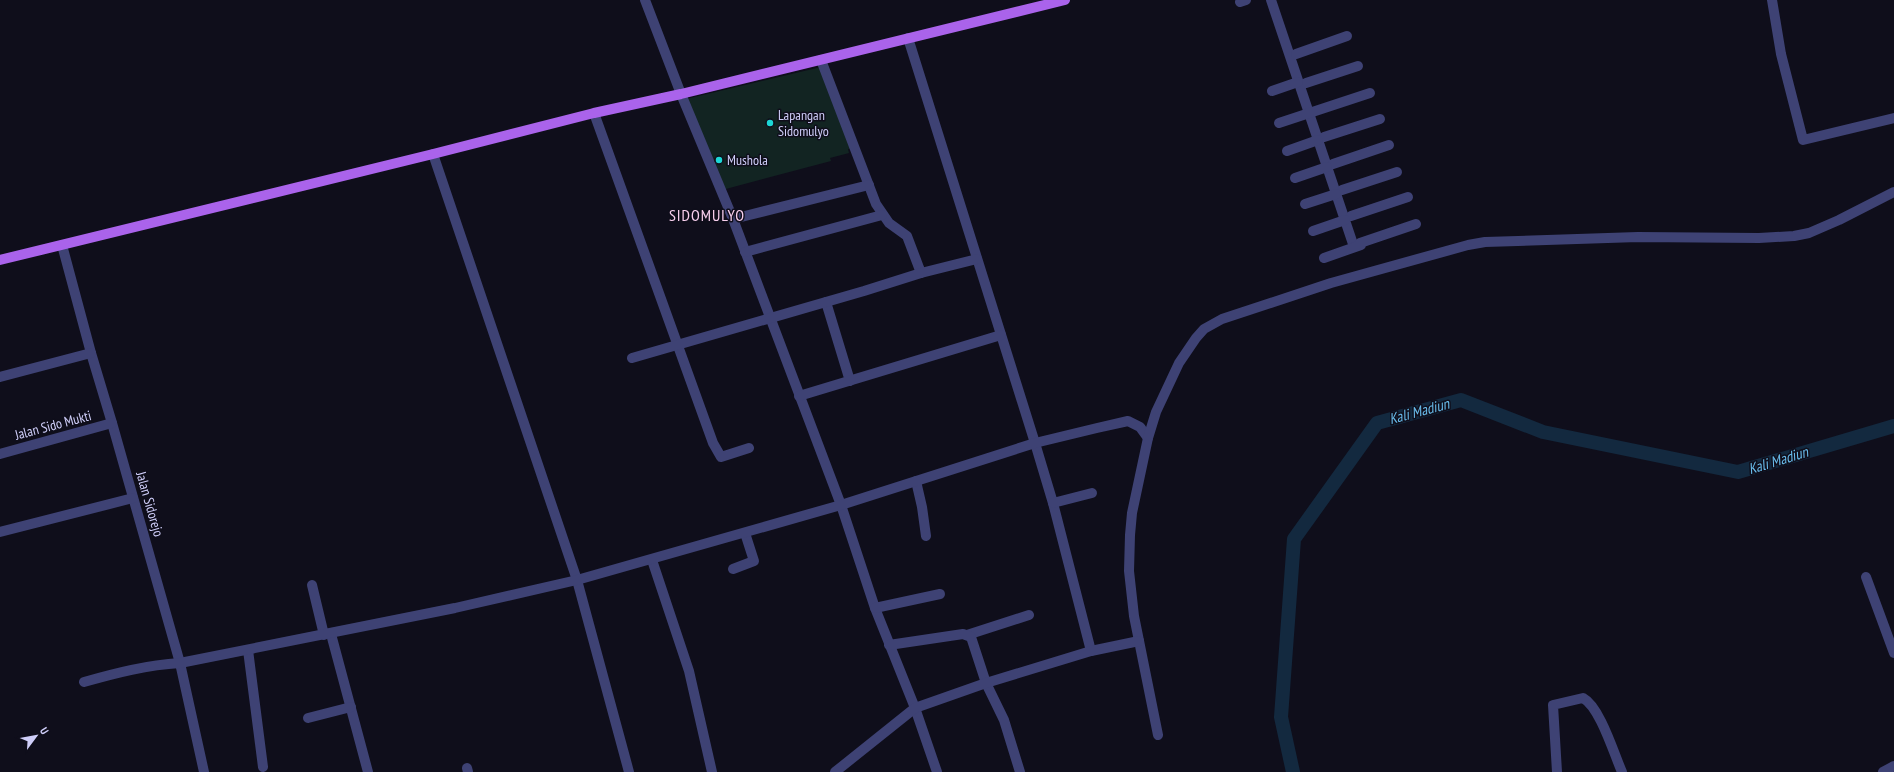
<svg xmlns="http://www.w3.org/2000/svg" width="1894" height="772" viewBox="0 0 1894 772" font-family="'PT Sans Narrow',sans-serif">
<style>
.green{fill:#122422}
.lines{fill:none;stroke-linecap:round;stroke-linejoin:round}
.river{stroke:#13293f;stroke-width:14}
.minor{stroke:#3e4274;stroke-width:10}
.major{stroke:#aa63eb;stroke-width:10}
.poi-dot{fill:#1cd7d6;stroke:#0f0e1b;stroke-width:1.5}
.labels{text-anchor:middle;dominant-baseline:central;stroke-width:3;stroke-linejoin:round;paint-order:stroke}
.poi-label{font-size:14px;fill:#cfcef9;stroke:#0f0e1b;text-anchor:start}
.street-label{font-size:14px;fill:#cfcef9;stroke:#0f0e1b}
.water-label{font-size:15px;font-style:italic;fill:#69bceb;stroke:#0f0e1b}
.quarter-label{font-size:16px;letter-spacing:1px;fill:#f9d0ee;stroke:#0f0e1b}
</style>
<rect width="100%" height="100%" fill="#0f0e1b"/>
<polygon class="green" points="821,67 853,148 848,149 849,153 830,158 831,161 722,190 686,99"/>
<g class="lines">
<polyline class="river" points="1293,772 1281,717 1294,539 1377,423 1461,400 1543,432 1738,472 1894,426"/>
<g class="minor">
<polyline points="645,0 681,94 733,219 841,505 875,608 915,708 937,772"/>
<polyline points="1271,0 1354,247"/>
<polyline points="1772,0 1781,54 1803,140 1894,118"/>
<polyline points="1240,2 1246,0"/>
<polyline points="908,38 1035,443 1053,503 1091,651"/>
<polyline points="1296,54 1347,36"/>
<polyline points="821,60 876,204 889,223 907,236 921,273"/>
<polyline points="1306,83 1358,66"/>
<polyline points="1272,91 1298,82"/>
<polyline points="594,113 713,443 721,457 749,448"/>
<polyline points="1279,123 1370,93"/>
<polyline points="1324,137 1380,119"/>
<polyline points="1287,151 1318,140"/>
<polyline points="433,154 577,580 629,772"/>
<polyline points="1333,164 1389,145"/>
<polyline points="1295,178 1327,167"/>
<polyline points="1342,190 1397,172"/>
<polyline points="1305,204 1336,194"/>
<polyline points="1351,216 1408,197"/>
<polyline points="733,219 869,185"/>
<polyline points="1313,231 1345,220"/>
<polyline points="62,245 91,353 112,423 180,663 204,772"/>
<polyline points="745,252 882,215"/>
<polyline points="1324,258 1361,245 1360,243 1416,224"/>
<polyline points="826,302 850,381"/>
<polyline points="632,358 864,291 921,273 977,259"/>
<polyline points="0,377 91,353"/>
<polyline points="799,396 1001,335"/>
<polyline points="0,454 112,423"/>
<polyline points="916,481 922,507 926,536"/>
<polyline points="1053,503 1092,493"/>
<polyline points="0,532 133,498"/>
<polyline points="652,560 689,671 712,772"/>
<polyline points="733,569 754,561 745,533"/>
<polyline points="1866,577 1894,653"/>
<polyline points="312,585 324,635"/>
<polyline points="875,608 940,594"/>
<polyline points="331,634 368,772"/>
<polyline points="967,635 1029,615"/>
<polyline points="889,645 963,634 971,637 986,683 1004,720 1020,772"/>
<polyline points="248,650 263,767"/>
<path d="M84 682C116 673 147 665 180 663L455 608 577 580 841 505 1035 443 1097 428 1128 421 1140 427 1148 438"/>
<polyline points="308,718 351,707"/>
<polyline points="1158,735 1134,616 1129,571 1130,535 1132,513 1148,438 1156,412 1179,363 1196,338 1204,329 1222,319 1331,283 1468,245 1485,242 1638,237 1759,238 1794,236 1809,233 1839,220 1894,192"/>
<polyline points="467,768 468,772"/>
<polyline points="835,772 915,708 986,683 1091,651 1139,641"/>
<path d="M1557 772 1553 705 1583 698C1600 707 1614 754 1622 772"/>
<polyline points="1883,772 1894,766"/>
</g>
<polyline class="major" points="0,260 433,154 594,113 681,94 1065,0"/>
</g>
<g class="poi-dot">
<circle cx="770" cy="123" r="4"/>
<circle cx="719" cy="160" r="4"/>
</g>
<g class="labels">
<g class="poi-label">
<text x="778" y="115">Lapangan<tspan x="778" dy="16">Sidomulyo</tspan></text>
<text x="727" y="160">Mushola</text>
</g>
<g class="street-label">
<text transform="translate(53 425) rotate(-15)">Jalan Sido Mukti</text>
<text transform="translate(150 504) rotate(74)">Jalan Sidorejo</text>
</g>
<g class="water-label">
<text transform="translate(1419 411) rotate(-15)">Kali Madiun</text>
<text transform="translate(1778 460) rotate(-17)">Kali Madiun</text>
</g>
<g class="quarter-label">
<text x="707" y="215">SIDOMULYO</text>
</g>
</g>
<g transform="translate(36 736) rotate(58)" stroke="#0f0e1b" stroke-width="3" paint-order="stroke">
<path d="M0-3L7 15L0 10L-7 15Z" fill="#cfcef9"/>
<text y="-6" font-size="11" font-weight="bold" text-anchor="middle" fill="#cfcef9">U</text>
</g>
</svg>
